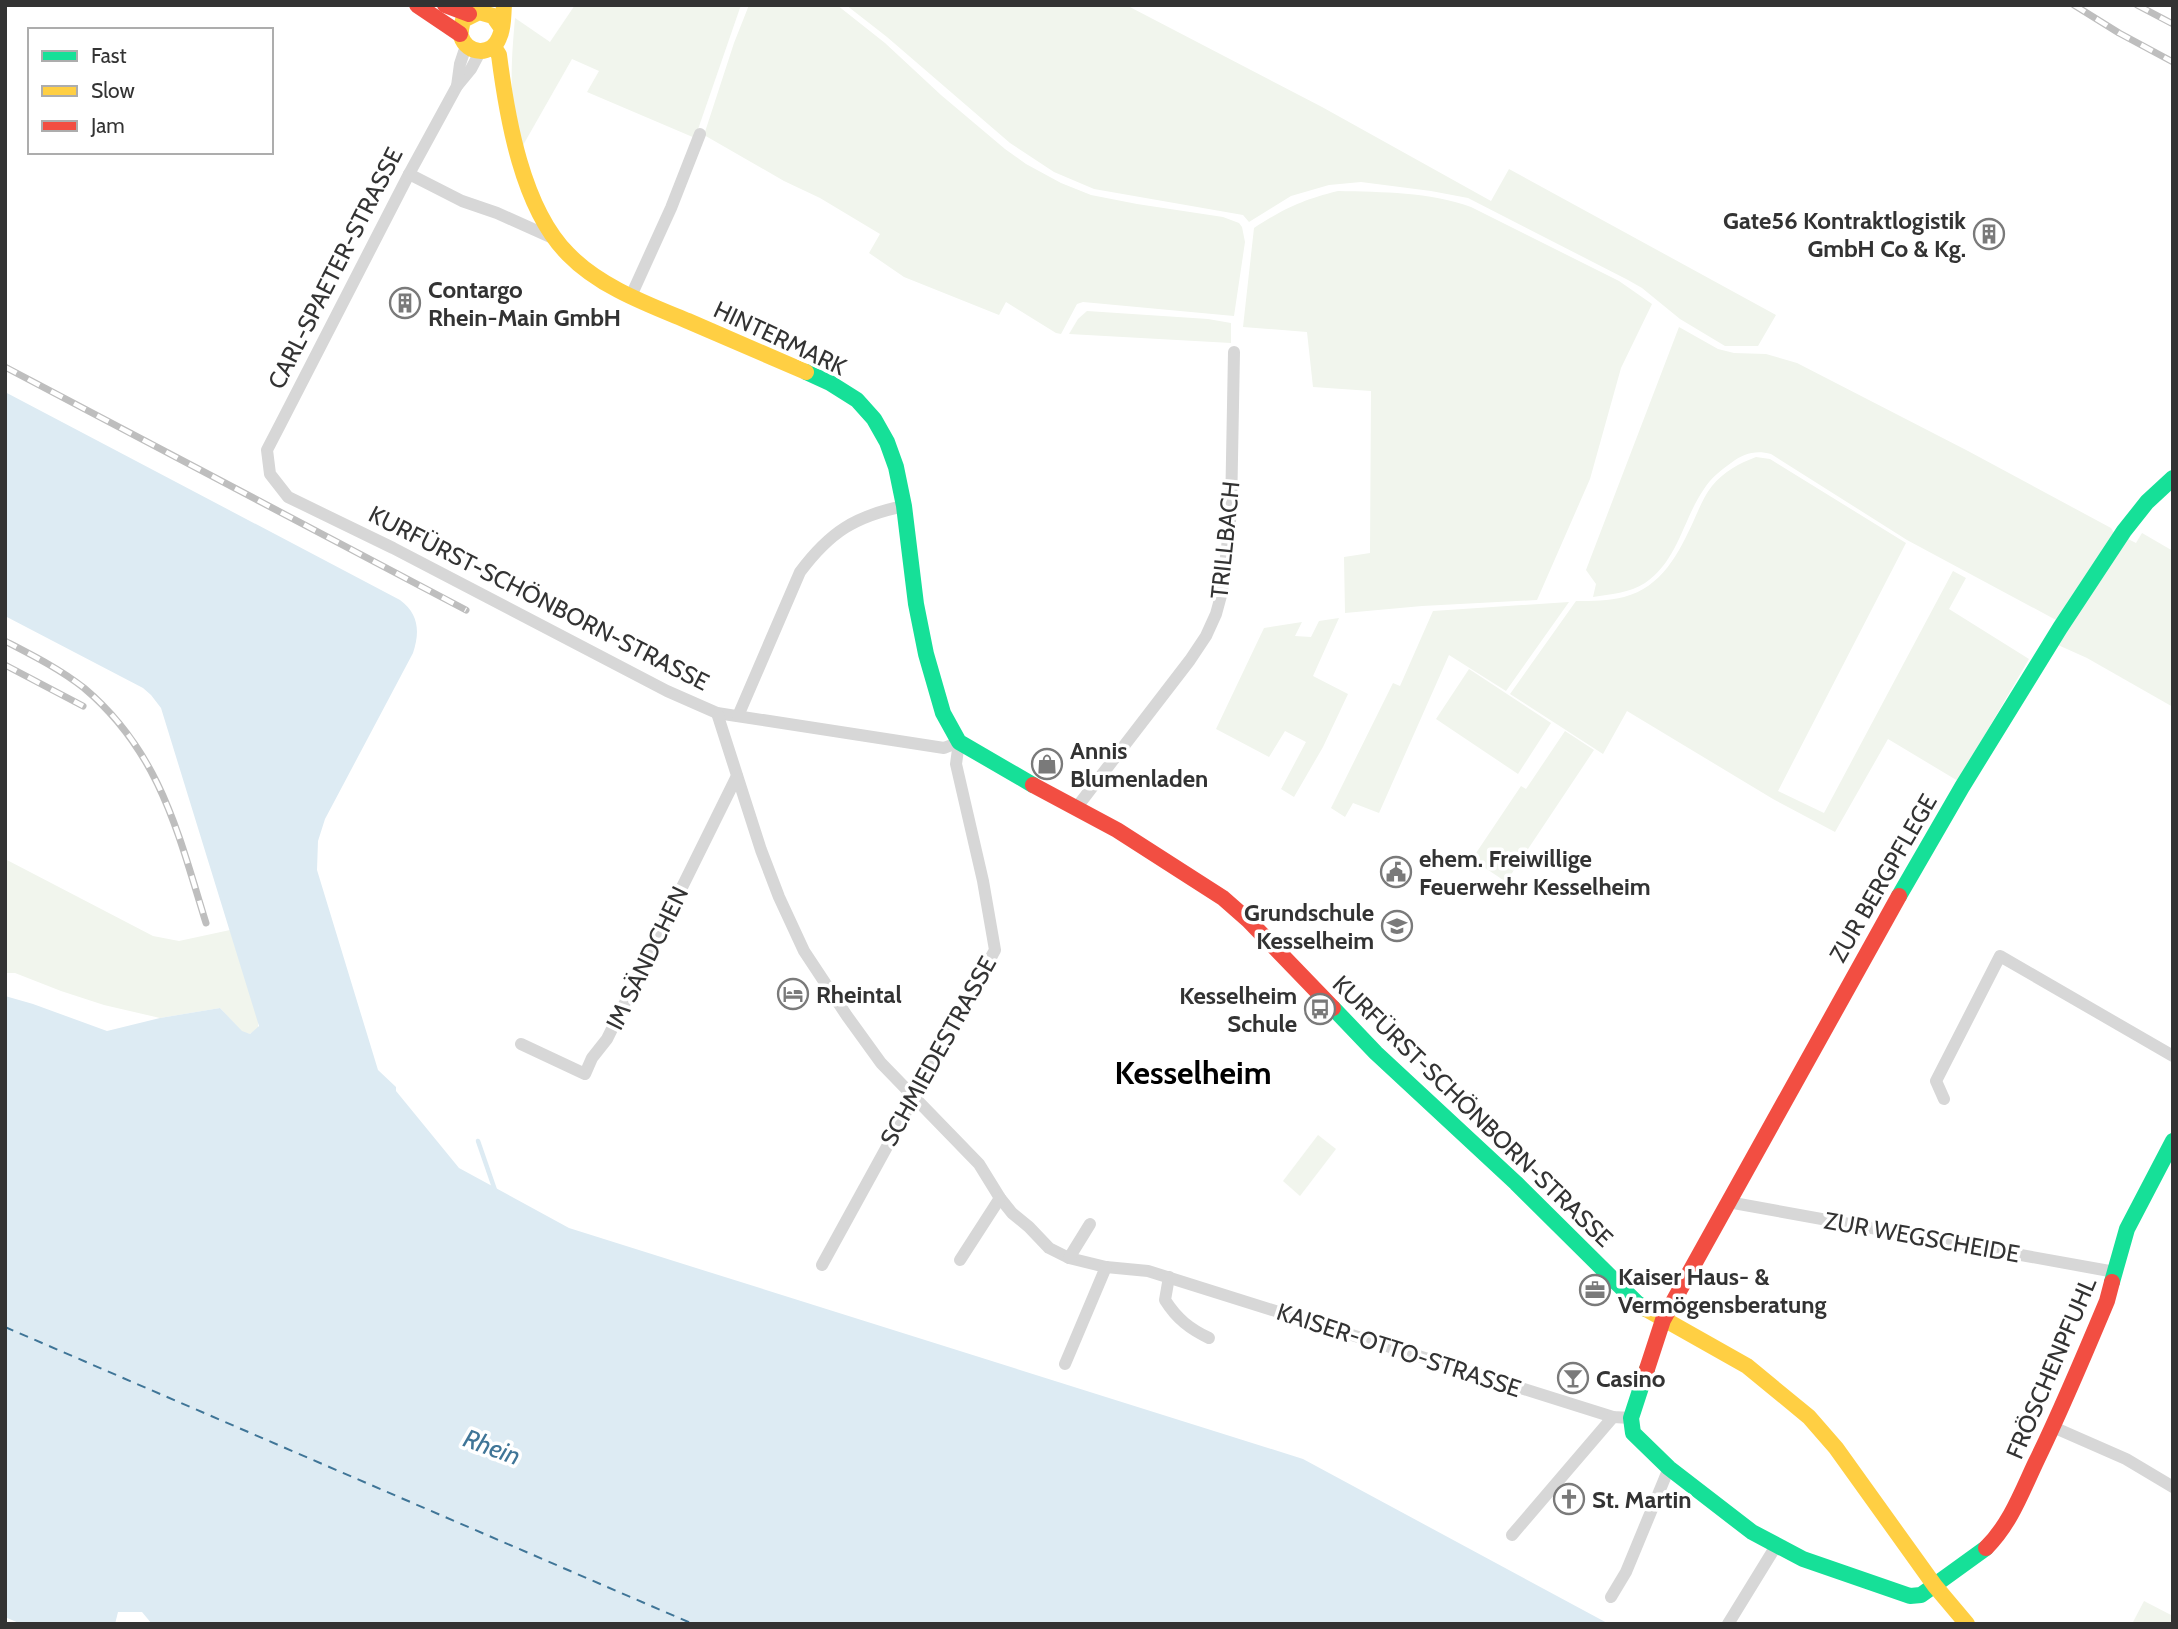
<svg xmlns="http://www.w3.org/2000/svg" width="2178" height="1629" viewBox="0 0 2178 1629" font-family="Cabin,sans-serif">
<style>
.green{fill:#f1f5ed}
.water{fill:#ddebf3}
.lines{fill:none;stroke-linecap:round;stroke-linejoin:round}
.stream{stroke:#ddebf3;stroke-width:4.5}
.ferry{stroke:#3f7597;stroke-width:2;stroke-dasharray:9 7;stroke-linecap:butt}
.street{stroke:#d7d7d7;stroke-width:12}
.fast{stroke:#16e098;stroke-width:16}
.slow{stroke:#ffcf43;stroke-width:16}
.jam{stroke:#f24e42;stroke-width:16}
.rail-casing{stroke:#bebebe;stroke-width:7}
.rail{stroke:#fff;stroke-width:4.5;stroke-dasharray:13;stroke-linecap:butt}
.labels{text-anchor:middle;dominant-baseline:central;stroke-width:7;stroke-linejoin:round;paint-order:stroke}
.poi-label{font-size:24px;font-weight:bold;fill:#333;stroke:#fff;text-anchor:start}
.street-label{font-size:24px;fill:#333;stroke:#fff}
.water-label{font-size:26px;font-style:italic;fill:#3f7597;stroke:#fff}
.district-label{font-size:32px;font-weight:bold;fill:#000;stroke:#fff}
</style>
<rect width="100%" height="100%" fill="#fff"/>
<g class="green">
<path d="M575 5H741L695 138 587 92 599 71 572 59 522 147C508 102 511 64 515 18L550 42Z"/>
<polygon points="749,5 837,5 885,43 941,95 1005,149 1026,164 1061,183 1091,195 1137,204 1223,217 1239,223 1242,227 1245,242 1234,316 1083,302 1077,304 1061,334 1056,333 1006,302 999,315 904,277 869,253 880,234 820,198 784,181 704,135 734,43"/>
<polygon points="846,5 1126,5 1322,107 1491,201 1509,169 1776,315 1758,346 1725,346 1680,319 1642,288 1628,280 1468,198 1431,191 1361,182 1329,185 1291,196 1249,222 1243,215 1094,189 1054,172 1010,143 887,37"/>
<path d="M1338 191C1383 192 1429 192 1471 207L1619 281 1652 304 1621 368 1590 479 1537 600 1422 606 1345 613 1344 557 1370 553 1371 391 1313 387 1307 332 1243 327 1254 228C1285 208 1302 200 1338 191Z"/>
<polygon points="1087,311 1208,319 1231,323 1231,343 1069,334 1078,319"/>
<path d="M1679 327 1718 349 1734 353 1766 354 1797 363 1968 451 2111 528 2114 533 2056 620 1907 540 1771 454C1756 450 1744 453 1731 463 1721 470 1711 478 1704 489 1683 519 1678 561 1645 583 1630 593 1610 594 1593 597L1596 584 1586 570Z"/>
<path d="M1756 457 1770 459 1906 543 1778 791 1824 813 1953 571 1966 578 1949 609 2029 659 1958 781 1888 739 1835 832 1773 799 1627 711 1603 754 1510 694 1576 601C1592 601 1609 601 1624 597 1662 587 1679 553 1694 520 1699 509 1704 496 1712 486 1723 472 1740 463 1756 457Z"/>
<polygon points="2142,533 2173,551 2173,707 2087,658 2058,645 2126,538 2136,543"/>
<polygon points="1569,602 1506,691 1449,655 1379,813 1353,803 1345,817 1331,808 1393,683 1400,686 1433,611"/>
<polygon points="1339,618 1313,676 1348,694 1323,747 1294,797 1281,789 1306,742 1285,731 1269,757 1216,729 1264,628 1302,622 1295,636 1311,637 1319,621"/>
<polygon points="1469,669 1551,723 1518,774 1436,719"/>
<polygon points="1565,731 1594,750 1506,882 1472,859 1521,786 1526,789"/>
<polygon points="5,859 153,936 179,941 230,930 258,1019 258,1028 250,1034 242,1032 220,1008 160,1018 104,1005 61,991 15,973 5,973"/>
<polygon points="1318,1135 1336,1149 1300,1196 1283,1181"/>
<polygon points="2144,1601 2173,1616 2173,1624 2132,1624"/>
</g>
<path class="water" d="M5 392 400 600C419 614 420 632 413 653L325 819 318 841 317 870 378 1070 396 1087V1091L459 1168 569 1228 1303 1459 1609 1624H152L142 1612H118L115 1624H21L5 1617V996L33 1004 107 1031 160 1018 220 1008 242 1031 250 1034 259 1026 161 708 151 695 143 688 5 616Z"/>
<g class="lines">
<polyline class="stream" points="478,1141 496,1193"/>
<polyline class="ferry" points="5,1327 693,1624"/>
<g class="street">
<polyline points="480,52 471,69 457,86 409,174 281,423 267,450 270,474 288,497 393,548 667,691 717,713 944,748 959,742"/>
<polyline points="457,86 460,64 466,46"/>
<polyline points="409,174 462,201 497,213 555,239"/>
<polyline points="631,296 671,208 700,134"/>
<polyline points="717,713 761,850 779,897 804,951 847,1016 881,1063 979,1164 1000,1198 1012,1213 1029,1227 1049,1248 1069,1258 1106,1267 1148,1271 1613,1417 1631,1418"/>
<path d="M738 716 800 572C830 532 855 516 904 506"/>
<polyline points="1077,807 1190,660 1206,636 1216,614 1222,592 1231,512 1234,352"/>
<polyline points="521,1044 585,1074 592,1058 607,1039 737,776"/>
<polyline points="1944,1099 1936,1081 2000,956 2173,1056"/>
<polyline points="1728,1202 2115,1272"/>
<polyline points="1069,1258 1090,1224"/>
<polyline points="960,1260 1000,1198"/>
<polyline points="822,1265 995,950 983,881 956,764 959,742"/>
<path d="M1169 1277 1165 1300C1177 1319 1190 1329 1209 1338"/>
<polyline points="1065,1364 1106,1267"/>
<polyline points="2053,1427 2126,1459 2173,1487"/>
<polyline points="1512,1535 1613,1417"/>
<polyline points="1611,1597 1626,1572 1669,1468"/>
<polyline points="1728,1624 1776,1546"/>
</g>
<g class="fast">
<polyline points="806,372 830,383 857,400 874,419 887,442 896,467 904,506 916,604 926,654 943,713 959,742 1033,785"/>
<polyline points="1899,896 1962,787 2060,628 2124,531 2147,502 2173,478"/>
<polyline points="1333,1008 1376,1053 1516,1183 1637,1303 1646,1309"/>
<polyline points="2112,1282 2127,1229 2173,1141"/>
<polyline points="1647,1369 1631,1418 1633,1433 1669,1468 1752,1532 1803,1559 1910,1596 1921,1595 1986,1548"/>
</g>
<g class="slow">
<path d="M500 26 493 16 479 12 463 20C462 25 460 31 461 36 467 55 492 56 499 38 504 28 503 16 504 5"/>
<path d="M494 47 499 55C507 117 522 208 568 254 600 287 647 304 688 321 728 338 767 355 806 372"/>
<polyline points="1646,1309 1747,1366 1809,1417 1836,1448 1935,1586 1967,1624"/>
</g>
<g class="jam">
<polyline points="417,5 460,34"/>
<polyline points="445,5 469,14"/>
<polyline points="1033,785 1117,830 1223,898 1248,920 1333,1008"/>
<polyline points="1647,1369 1663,1320 1899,896"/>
<path d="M1986 1548C2010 1524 2021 1494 2035 1464 2061 1411 2084 1356 2107 1301L2112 1282"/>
</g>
<g class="rail-casing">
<g id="rail">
<polyline points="2074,5 2119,33 2173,62"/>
<polyline points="2137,5 2173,24"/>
<polyline points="5,367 466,610"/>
<path d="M5 641C32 655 60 669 84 688 160 752 178 833 206 923"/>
<polyline points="5,665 83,706"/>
</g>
</g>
<use href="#rail" class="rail"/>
</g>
<defs>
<g id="building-ring" transform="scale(1.575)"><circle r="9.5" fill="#fff" stroke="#7a7a7a" stroke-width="1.5"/><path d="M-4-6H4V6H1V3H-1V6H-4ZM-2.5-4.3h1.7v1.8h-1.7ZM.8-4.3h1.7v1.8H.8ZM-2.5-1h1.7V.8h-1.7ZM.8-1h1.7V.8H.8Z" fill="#7a7a7a"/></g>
<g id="shop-ring" transform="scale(1.575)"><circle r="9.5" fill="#fff" stroke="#7a7a7a" stroke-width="1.5"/><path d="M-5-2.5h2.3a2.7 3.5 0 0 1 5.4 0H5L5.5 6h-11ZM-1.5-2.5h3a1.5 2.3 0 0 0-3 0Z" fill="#7a7a7a"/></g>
<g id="civic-ring" transform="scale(1.575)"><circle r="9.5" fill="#fff" stroke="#7a7a7a" stroke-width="1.5"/><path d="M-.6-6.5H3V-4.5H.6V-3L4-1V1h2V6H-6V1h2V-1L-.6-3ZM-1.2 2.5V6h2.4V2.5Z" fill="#7a7a7a"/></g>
<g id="school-ring" transform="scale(1.575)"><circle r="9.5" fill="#fff" stroke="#7a7a7a" stroke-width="1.5"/><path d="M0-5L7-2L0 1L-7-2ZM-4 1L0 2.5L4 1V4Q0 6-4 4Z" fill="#7a7a7a"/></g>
<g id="hotel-ring" transform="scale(1.575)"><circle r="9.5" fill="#fff" stroke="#7a7a7a" stroke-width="1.5"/><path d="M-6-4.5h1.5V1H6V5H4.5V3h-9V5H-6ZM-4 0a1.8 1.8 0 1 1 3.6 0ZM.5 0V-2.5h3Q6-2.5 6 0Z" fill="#7a7a7a"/></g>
<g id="bus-ring" transform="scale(1.575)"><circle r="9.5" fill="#fff" stroke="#7a7a7a" stroke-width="1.5"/><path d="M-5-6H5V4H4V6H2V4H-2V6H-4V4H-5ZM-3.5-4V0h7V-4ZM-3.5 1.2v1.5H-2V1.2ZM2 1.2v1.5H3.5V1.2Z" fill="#7a7a7a"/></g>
<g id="office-ring" transform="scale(1.575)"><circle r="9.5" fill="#fff" stroke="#7a7a7a" stroke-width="1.5"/><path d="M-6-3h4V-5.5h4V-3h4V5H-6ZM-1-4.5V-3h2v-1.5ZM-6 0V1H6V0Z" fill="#7a7a7a"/></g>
<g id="bar-ring" transform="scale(1.575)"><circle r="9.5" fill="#fff" stroke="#7a7a7a" stroke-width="1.5"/><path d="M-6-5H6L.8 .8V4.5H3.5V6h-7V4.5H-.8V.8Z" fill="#7a7a7a"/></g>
<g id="church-ring" transform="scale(1.575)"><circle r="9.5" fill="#fff" stroke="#7a7a7a" stroke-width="1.5"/><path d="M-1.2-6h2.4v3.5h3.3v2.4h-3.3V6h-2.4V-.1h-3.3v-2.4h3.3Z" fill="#7a7a7a"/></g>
</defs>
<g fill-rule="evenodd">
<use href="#building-ring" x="1989" y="234"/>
<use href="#building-ring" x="405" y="303"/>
<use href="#shop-ring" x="1047" y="764"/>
<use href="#civic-ring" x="1396" y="872"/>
<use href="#school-ring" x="1397" y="926"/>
<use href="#hotel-ring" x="793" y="994"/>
<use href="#bus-ring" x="1320" y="1009"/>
<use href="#office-ring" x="1595" y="1290"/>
<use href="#bar-ring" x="1573" y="1378"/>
<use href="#church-ring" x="1569" y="1499"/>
</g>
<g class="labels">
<g class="poi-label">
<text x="1966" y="220" text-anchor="end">Gate56 Kontraktlogistik<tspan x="1966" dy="28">GmbH Co &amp; Kg.</tspan></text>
<text x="428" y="289">Contargo<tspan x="428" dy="28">Rhein-Main GmbH</tspan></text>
<text x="1070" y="750">Annis<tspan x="1070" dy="28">Blumenladen</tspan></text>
<text x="1419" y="858">ehem. Freiwillige<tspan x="1419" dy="28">Feuerwehr Kesselheim</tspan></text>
<text x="1374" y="912" text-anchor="end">Grundschule<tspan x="1374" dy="28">Kesselheim</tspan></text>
<text x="816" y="994">Rheintal</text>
<text x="1297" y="995" text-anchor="end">Kesselheim<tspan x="1297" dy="28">Schule</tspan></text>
<text x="1618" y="1276">Kaiser Haus- &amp;<tspan x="1618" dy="28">Vermögensberatung</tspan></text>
<text x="1596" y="1378">Casino</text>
<text x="1592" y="1499">St. Martin</text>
</g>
<g class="street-label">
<text transform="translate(335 268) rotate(-63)">CARL-SPAETER-STRASSE</text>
<text transform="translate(780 338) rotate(25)">HINTERMARK</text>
<text transform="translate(1225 540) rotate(-84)">TRILLBACH</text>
<text transform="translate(539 598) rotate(27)">KURFÜRST-SCHÖNBORN-STRASSE</text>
<text transform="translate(1883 878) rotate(-60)">ZUR BERGPFLEGE</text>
<text transform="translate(647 958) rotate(-64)">IM SÄNDCHEN</text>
<text transform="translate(938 1051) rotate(-61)">SCHMIEDESTRASSE</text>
<text transform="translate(1473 1111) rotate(44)">KURFÜRST-SCHÖNBORN-STRASSE</text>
<text transform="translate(1922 1237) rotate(10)">ZUR WEGSCHEIDE</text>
<text transform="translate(1399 1350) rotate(18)">KAISER-OTTO-STRASSE</text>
<text transform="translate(2051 1368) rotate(-67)">FRÖSCHENPFUHL</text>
</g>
<g class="water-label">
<text transform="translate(492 1447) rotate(20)">Rhein</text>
</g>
<g class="district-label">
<text x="1193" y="1072">Kesselheim</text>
</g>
</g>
<rect width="2178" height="1629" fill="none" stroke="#333333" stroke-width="14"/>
<rect x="28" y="28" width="245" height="126" fill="#ffffff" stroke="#adadad" stroke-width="2"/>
<rect x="42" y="51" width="35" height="10" fill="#16e098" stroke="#adadad" stroke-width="2"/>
<text x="91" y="63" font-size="21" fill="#333333">Fast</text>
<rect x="42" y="86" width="35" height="10" fill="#ffcf43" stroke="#adadad" stroke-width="2"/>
<text x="91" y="98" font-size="21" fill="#333333">Slow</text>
<rect x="42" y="121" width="35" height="10" fill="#f24e42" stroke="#adadad" stroke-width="2"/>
<text x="91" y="133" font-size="21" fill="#333333">Jam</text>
</svg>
